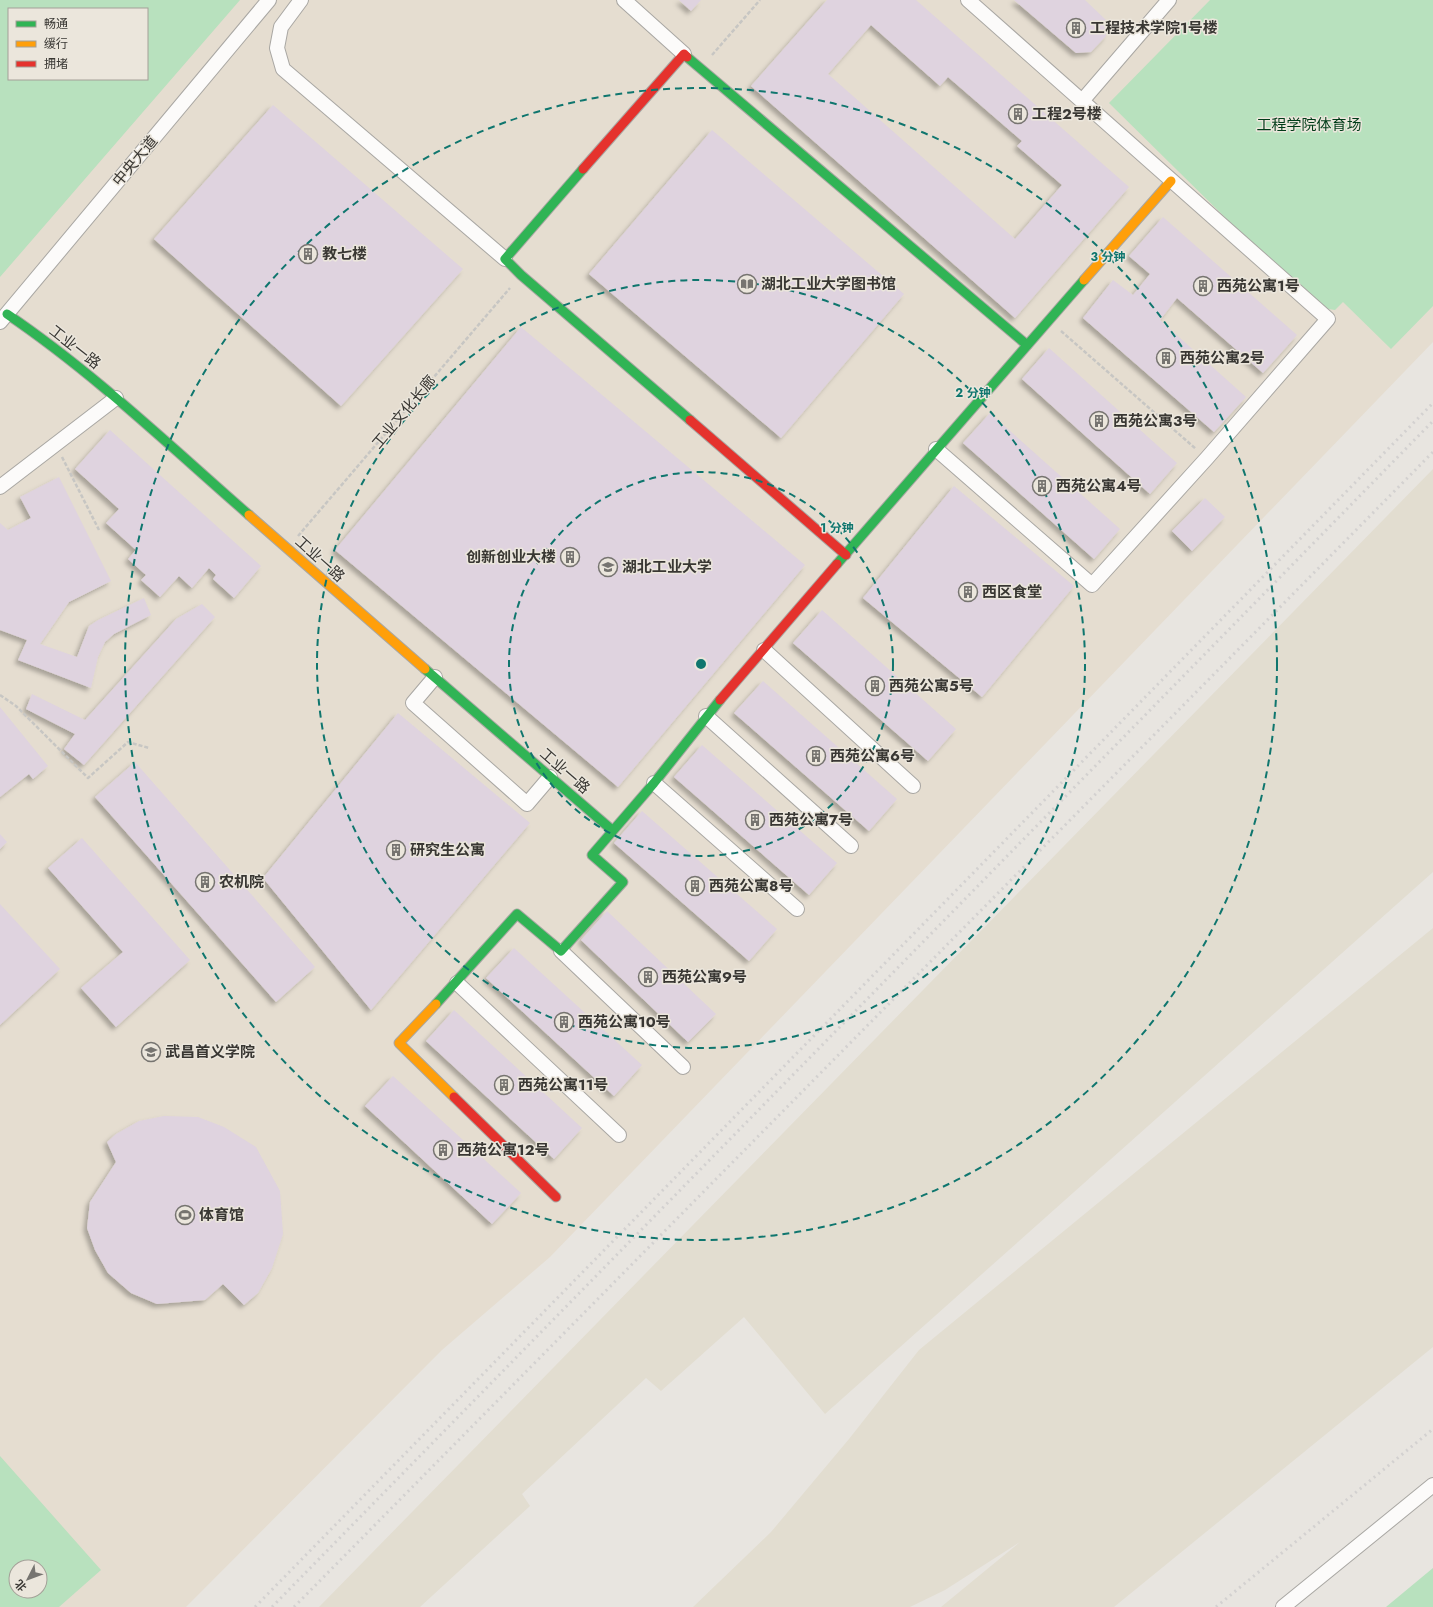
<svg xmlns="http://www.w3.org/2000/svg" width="1433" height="1607" viewBox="0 0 1433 1607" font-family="Jost,'Noto Sans SC',sans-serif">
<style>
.built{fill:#e2ddd0}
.education{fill:#e5ddd0;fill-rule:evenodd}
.green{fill:#b8e1be;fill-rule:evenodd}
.building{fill:#dfd3df;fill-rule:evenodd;filter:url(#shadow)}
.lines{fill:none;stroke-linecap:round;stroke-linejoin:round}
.street-casing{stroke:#a9a7a3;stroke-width:16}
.fast-casing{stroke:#a9a7a3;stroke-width:11}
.slow-casing{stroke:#a9a7a3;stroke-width:11}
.jam-casing{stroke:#a9a7a3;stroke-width:11}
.path{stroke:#c7c6c3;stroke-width:2.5;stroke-dasharray:4 2;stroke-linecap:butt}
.street{stroke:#fcfbfa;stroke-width:14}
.fast{stroke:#30b455;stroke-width:9}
.slow{stroke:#ff9f0a;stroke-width:9}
.jam{stroke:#e5322d;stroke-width:9}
.rail{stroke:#d3d1d0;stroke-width:3;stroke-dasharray:2 4;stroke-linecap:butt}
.ring{fill:none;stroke:#0f766e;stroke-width:2;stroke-dasharray:7 5}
.labels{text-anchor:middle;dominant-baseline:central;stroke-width:3;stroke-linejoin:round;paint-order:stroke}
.poi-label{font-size:15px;font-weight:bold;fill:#393733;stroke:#ebe6dc;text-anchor:start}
.park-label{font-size:15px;fill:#003c18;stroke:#ebe6dc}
.street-label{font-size:15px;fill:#393733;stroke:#ebe6dc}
.centre{fill:#0f766e;stroke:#ebe6dc;stroke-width:2}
.ring-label{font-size:12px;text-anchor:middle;font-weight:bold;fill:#0f766e;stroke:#ebe6dc;stroke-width:3;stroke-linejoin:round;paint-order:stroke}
</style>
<defs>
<filter id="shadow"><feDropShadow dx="-3.5" dy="3.5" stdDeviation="2" flood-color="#0004"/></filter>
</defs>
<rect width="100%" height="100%" fill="#e8e5e0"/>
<g class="built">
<polygon points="1433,469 1433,872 825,1414 744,1317 661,1391 646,1378 522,1494 530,1506 420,1607 319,1607"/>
<polygon points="1433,928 1433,1347 1114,1607 941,1607 1020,1542 945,1590 910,1607 693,1607 771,1532 849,1439 919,1350"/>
</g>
<path class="education" d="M0 0H1433V342L550 1257 442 1350 186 1607H0ZM9 9H147V79H9ZM16 1567H40V1591H16Z"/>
<g class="green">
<path d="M0 0H240L0 277ZM9 9H147V79H9Z"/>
<polygon points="1210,0 1433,0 1433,306 1391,349 1343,302 1335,310 1316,307 1109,103"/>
<path d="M0 1456 101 1570 59 1607H0ZM16 1567H40V1591H16Z"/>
<polygon points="1433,1568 1433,1607 1386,1607"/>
</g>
<g class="building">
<polygon points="679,0 701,0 691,11"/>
<path d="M827 0H916L1129 187 1015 318 751 86ZM871 25 940 86 948 77 1022 141 1017 146 1062 185 1015 239 828 74Z"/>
<polygon points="1014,0 1085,0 1106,20 1106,36 1091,52 1076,53"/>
<polygon points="273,105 463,269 341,406 154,239"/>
<polygon points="712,130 904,294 781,438 589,274"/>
<polygon points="1163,217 1297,335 1263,373 1177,298 1160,320 1246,397 1214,432 1083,318 1113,280 1133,295 1150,274 1129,256"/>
<polygon points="521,327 805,565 618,787 335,550"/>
<polygon points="1049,348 1177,463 1150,494 1022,379"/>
<polygon points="990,413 1120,529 1094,559 963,443"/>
<polygon points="110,430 261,566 234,598 213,579 216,575 209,568 192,588 179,576 160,597 141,580 146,575 128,559 136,550 106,523 119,509 75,469"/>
<polygon points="59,477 111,581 69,602 40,644 77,657 89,626 98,620 144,598 151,615 114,634 105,642 98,657 91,688 18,660 27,640 0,630 0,523 8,530 31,518 20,497"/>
<polygon points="954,486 1074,586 982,697 863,598"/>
<polygon points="1205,498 1225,517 1192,551 1172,531"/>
<polygon points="202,604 215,617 84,765 64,749 75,734 26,709 32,694 85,720 176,619"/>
<polygon points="822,610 956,729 928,761 793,643"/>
<polygon points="763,681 897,799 869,831 734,713"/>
<polygon points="0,707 48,766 33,779 29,774 0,797"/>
<polygon points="398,713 530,823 371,1010 263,878"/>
<polygon points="702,745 837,863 809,895 674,777"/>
<polygon points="135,762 315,967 276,1002 95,797"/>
<polygon points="642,811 777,929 749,961 614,843"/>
<polygon points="0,834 7,842 0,849"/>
<polygon points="82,838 190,960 116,1027 81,988 123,952 48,868"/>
<polygon points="0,904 60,969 0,1025"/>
<polygon points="607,911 716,1014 688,1042 581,940"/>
<polygon points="514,948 642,1065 614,1096 486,978"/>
<polygon points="454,1010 582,1128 554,1159 426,1041"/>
<polygon points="393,1076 521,1193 492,1224 365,1106"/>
<polygon points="164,1116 198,1117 224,1127 256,1147 280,1191 283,1234 272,1268 258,1293 244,1305 223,1284 205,1300 157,1304 131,1293 108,1273 95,1250 87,1228 90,1202 116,1162 107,1142 116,1134 139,1121"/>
</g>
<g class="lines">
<g class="street-casing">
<g id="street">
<polyline points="301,0 281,27 277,48 283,69 505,259"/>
<polyline points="624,0 684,54"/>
<polyline points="1082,101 1169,0"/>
<polyline points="0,322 269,0"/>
<polyline points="936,449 1092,585 1207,458 1328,319 968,0"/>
<polyline points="0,487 116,398"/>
<polyline points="764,650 913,786"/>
<polyline points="435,677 413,703 527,804 550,777"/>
<polyline points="706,716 851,846"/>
<polyline points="654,783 797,909"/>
<polyline points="561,951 683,1067"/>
<polyline points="457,983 619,1135"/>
<polyline points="1283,1607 1433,1485"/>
</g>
</g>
<g class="fast-casing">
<g id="fast">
<polyline points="687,57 1027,345"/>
<polyline points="583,169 505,259 521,275 690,420"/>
<path d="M7 314C94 373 170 446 249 515"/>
<polyline points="837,564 1084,280"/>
<polyline points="425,669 612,830"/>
<polyline points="436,1004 517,914 561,951 623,882 592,855 654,783 720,700"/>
</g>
</g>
<g class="slow-casing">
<g id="slow">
<polyline points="1084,280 1171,181"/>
<polyline points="249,515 425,669"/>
<polyline points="436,1004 399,1043 454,1097"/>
</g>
</g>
<g class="jam-casing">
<g id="jam">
<polyline points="583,169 684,54 687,57"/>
<polyline points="690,420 846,555"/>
<polyline points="720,700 837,564"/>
<polyline points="454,1097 556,1197"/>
</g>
</g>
<g class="path">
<polyline points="712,55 760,0"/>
<polyline points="1061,331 1196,449"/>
<polyline points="62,457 99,530"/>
<polyline points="298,536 510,288"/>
<polyline points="0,695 16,706 88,778 128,742 149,748"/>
</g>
<use href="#street" class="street"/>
<use href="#fast" class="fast"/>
<use href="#slow" class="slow"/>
<use href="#jam" class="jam"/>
<g class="rail">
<polyline points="255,1607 1433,403"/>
<polyline points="272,1607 1433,421"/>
<polyline points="294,1607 1433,452"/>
<polyline points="1216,1607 1433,1429"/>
</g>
</g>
<g class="ring">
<circle cx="701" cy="664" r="192"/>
<circle cx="701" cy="664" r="384"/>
<circle cx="701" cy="664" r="576"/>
</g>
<defs>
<g id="building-ring" transform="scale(1)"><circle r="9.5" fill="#ebe6dc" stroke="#767470" stroke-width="1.5"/><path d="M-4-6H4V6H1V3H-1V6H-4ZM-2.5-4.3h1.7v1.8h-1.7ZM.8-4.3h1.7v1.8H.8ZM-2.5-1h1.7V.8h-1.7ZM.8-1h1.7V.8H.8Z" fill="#767470"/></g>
<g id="library-ring" transform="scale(1)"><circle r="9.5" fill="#ebe6dc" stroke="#767470" stroke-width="1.5"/><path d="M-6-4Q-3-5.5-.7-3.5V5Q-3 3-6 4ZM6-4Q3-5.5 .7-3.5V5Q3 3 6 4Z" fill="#767470"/></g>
<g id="university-ring" transform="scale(1)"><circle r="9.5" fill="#ebe6dc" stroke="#767470" stroke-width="1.5"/><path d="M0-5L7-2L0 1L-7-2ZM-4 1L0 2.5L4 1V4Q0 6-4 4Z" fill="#767470"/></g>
<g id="stadium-ring" transform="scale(1)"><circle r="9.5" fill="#ebe6dc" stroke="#767470" stroke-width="1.5"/><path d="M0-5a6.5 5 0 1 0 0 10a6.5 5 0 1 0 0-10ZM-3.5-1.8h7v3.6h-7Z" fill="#767470"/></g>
</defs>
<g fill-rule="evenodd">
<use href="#building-ring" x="1076" y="28"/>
<use href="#building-ring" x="1018" y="114"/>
<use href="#building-ring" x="308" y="254"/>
<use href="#library-ring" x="747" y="284"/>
<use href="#building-ring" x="1203" y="286"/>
<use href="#building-ring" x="1166" y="358"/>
<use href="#building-ring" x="1099" y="421"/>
<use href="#building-ring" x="1042" y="486"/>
<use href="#building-ring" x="570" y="557"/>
<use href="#university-ring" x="608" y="567"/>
<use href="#building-ring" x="968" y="592"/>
<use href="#building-ring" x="875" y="686"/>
<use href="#building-ring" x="816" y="756"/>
<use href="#building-ring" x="755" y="820"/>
<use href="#building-ring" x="396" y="850"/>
<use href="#building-ring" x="205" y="882"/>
<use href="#building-ring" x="695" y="886"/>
<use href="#building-ring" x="648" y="977"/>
<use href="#building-ring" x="564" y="1022"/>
<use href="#university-ring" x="151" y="1052"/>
<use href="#building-ring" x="504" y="1085"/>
<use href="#building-ring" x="443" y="1150"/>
<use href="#stadium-ring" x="185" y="1215"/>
</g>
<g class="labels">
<g class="poi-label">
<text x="1090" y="28">工程技术学院1号楼</text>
<text x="1032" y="114">工程2号楼</text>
<text x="322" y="254">教七楼</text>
<text x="761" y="284">湖北工业大学图书馆</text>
<text x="1217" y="286">西苑公寓1号</text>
<text x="1180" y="358">西苑公寓2号</text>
<text x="1113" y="421">西苑公寓3号</text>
<text x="1056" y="486">西苑公寓4号</text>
<text x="556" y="557" text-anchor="end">创新创业大楼</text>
<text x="622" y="567">湖北工业大学</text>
<text x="982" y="592">西区食堂</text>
<text x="889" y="686">西苑公寓5号</text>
<text x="830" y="756">西苑公寓6号</text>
<text x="769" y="820">西苑公寓7号</text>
<text x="410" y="850">研究生公寓</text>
<text x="219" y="882">农机院</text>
<text x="709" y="886">西苑公寓8号</text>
<text x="662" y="977">西苑公寓9号</text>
<text x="578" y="1022">西苑公寓10号</text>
<text x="165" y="1052">武昌首义学院</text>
<text x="518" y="1085">西苑公寓11号</text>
<text x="457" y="1150">西苑公寓12号</text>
<text x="199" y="1215">体育馆</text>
</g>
<g class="park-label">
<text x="1309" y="125">工程学院体育场</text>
</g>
<g class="street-label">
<text transform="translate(135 161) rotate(-50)">中央大道</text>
<text transform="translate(75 347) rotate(38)">工业一路</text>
<text transform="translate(404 412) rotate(-50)">工业文化长廊</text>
<text transform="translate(320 559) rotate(42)">工业一路</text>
<text transform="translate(565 771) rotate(41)">工业一路</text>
</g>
</g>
<circle cx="701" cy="664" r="6" class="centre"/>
<g class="ring-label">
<text x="1108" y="261">3 分钟</text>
<text x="973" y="397">2 分钟</text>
<text x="837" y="532">1 分钟</text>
</g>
<rect x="8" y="8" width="140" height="72" fill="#ebe6dc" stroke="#a4a098"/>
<rect x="16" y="21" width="20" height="6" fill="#30b455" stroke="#a4a098"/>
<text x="44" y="28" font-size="12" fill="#393733">畅通</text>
<rect x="16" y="41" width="20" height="6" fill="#ff9f0a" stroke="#a4a098"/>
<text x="44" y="48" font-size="12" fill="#393733">缓行</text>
<rect x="16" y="61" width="20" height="6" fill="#e5322d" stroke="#a4a098"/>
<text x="44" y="68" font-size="12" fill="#393733">拥堵</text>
<g transform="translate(28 1579) rotate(228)"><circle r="19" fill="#ebe6dc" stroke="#a4a098"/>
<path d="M0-3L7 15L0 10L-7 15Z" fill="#767470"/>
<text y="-6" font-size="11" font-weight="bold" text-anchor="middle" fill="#393733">北</text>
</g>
</svg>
